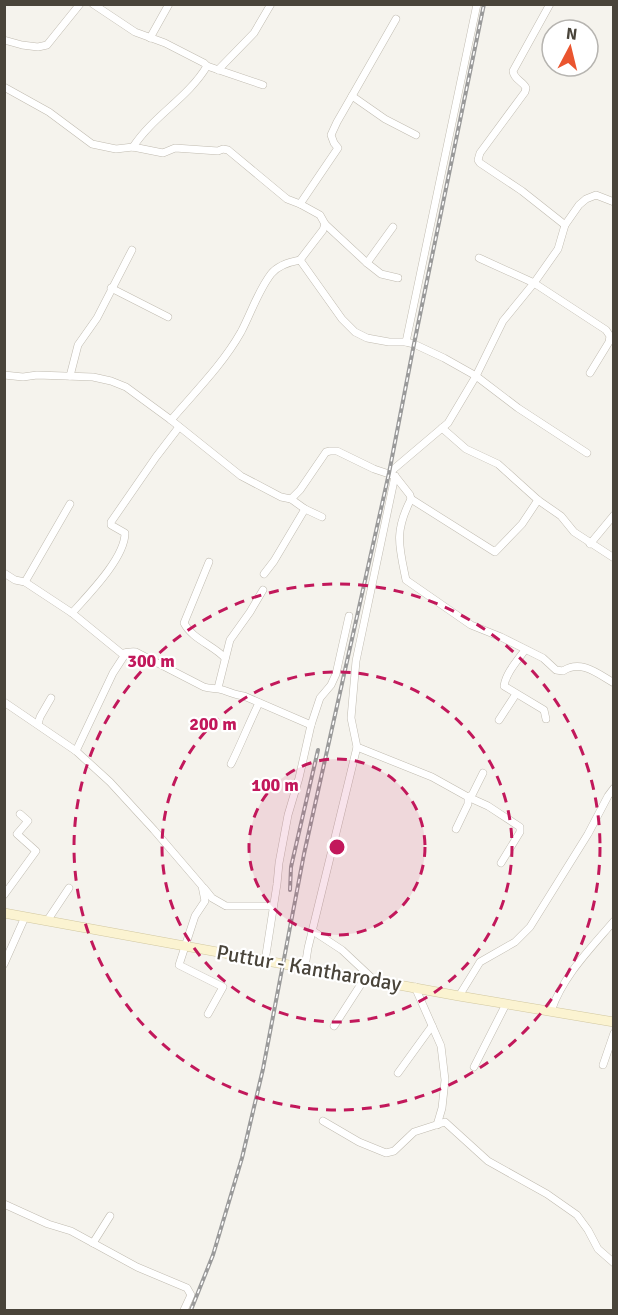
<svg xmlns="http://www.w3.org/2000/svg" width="618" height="1315" viewBox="0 0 618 1315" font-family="Signika,sans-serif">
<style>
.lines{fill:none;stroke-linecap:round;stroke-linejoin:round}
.street-casing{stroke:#c0bbb0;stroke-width:8}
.secondary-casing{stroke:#d1c7a0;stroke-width:10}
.street{stroke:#fff;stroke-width:7}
.secondary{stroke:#fbf3d1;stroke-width:9}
.rail-casing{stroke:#9a9a9a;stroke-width:4}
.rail{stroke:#fff;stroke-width:1.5;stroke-dasharray:4.5;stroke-linecap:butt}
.ring{fill:none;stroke:#c2185b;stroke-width:3;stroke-dasharray:10 8}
.labels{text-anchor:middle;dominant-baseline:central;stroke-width:4.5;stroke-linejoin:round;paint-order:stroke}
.street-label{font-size:21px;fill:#49443a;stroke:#fff}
.centre{fill:#c2185b;stroke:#fff;stroke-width:3}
.ring-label{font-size:18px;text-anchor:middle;font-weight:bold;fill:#c2185b;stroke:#fff;stroke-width:4.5;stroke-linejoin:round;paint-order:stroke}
</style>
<rect width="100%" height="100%" fill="#f5f3ed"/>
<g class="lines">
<g class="street-casing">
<g id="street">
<path d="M93 4 135 32 165 43 204 63 207 66C188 98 153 116 133 147"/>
<path d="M550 4 513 71C514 80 523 81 526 88L525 92 480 153 478 160 480 163 522 191 565 225"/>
<polyline points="150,38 169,4"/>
<polyline points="4,40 22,45 38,47 47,45 80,4"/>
<polyline points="207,66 263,85"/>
<polyline points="218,70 254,33 271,4"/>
<path d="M4 87 49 112 92 144 116 149 133 147 163 153 175 148 218 151 223 149 228 150 287 199 300 204 320 215 325 224 323 230 300 260C289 262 278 265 271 274 258 291 251 313 241 332 223 364 195 392 171 420"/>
<polyline points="352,96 385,119 416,135"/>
<polyline points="300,204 338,148 334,143 331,135 337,122 352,96 396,19"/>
<polyline points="325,224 367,263 381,274 398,278"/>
<polyline points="479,258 534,283 606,330 610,336 609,342 590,373"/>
<polyline points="300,260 342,319 355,332 367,338 389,342 406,342 414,344 444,358 476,376 518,408 587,453"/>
<polyline points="367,263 393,227"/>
<polyline points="111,288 168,317"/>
<polyline points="406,342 477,4"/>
<polyline points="4,375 23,377 37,375 93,377 111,381 126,387 171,420 241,476 281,497 291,499 300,490 326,452 330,451 337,451 374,469 395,476 410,495 411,499 495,552 522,524 538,500"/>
<polyline points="70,376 78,345 97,318 132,250"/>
<polyline points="442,428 466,449 498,464 538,500 561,516 574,532 614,558"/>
<polyline points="389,473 448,423 476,376 503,321 534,283 558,249 565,225 579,205 586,199 596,195 614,202"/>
<polyline points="291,499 305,509 322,517"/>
<path d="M411 499C394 532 399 546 406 580L471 625 501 637 543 658 556 670 563 671C581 659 598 674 614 683"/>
<polyline points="590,544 614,515"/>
<path d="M209 562 184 623C192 639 213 645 225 658"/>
<path d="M4 573 15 580 25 582 72 613 121 653C126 653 131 651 136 652L204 687C210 689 214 688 219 689 228 691 234 695 244 696L311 725"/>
<polyline points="264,574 274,561 305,509"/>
<polyline points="25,582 70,504"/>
<path d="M72 613C88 595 125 558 125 533L111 525V522L156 457 179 427"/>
<path d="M525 650C517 661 506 673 504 686L544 710 546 719"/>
<polyline points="218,688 230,640 250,612 263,590"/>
<polyline points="4,702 76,751 110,782 154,830 202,886 205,901 195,916 179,965 223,987 208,1014"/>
<polyline points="499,720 516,694"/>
<polyline points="38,724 40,717 51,698"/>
<polyline points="357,747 432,777 468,797 468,804 456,829"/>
<polyline points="76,751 113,673 126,653"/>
<path d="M231 764C241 744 249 723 259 703"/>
<polyline points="483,773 472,795 468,797 488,806 520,827 520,832 501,863"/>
<polyline points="204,888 212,898 226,906 273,906"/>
<polyline points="4,895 36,851 17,834 28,821 20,814"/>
<polyline points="47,921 69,888"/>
<polyline points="313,931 342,950 374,980"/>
<polyline points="265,961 277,884 279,863 288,815 299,778 311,725 320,698 331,685 336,674 349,616"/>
<polyline points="4,964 25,917"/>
<polyline points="305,967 308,948 357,747 351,718 356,661 395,476"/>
<polyline points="415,987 441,1046 445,1080 442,1108 437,1125"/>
<polyline points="459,996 480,962 515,942 530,927 588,834 608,796 614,788"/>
<path d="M551 1011C563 976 590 949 614 921"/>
<polyline points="334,1026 365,978"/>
<polyline points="603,1065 614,1033"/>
<polyline points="474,1067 506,1004"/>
<polyline points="398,1073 432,1026"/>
<polyline points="323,1121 359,1142 386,1153 394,1151 414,1132 445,1122 488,1161 547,1194 577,1215 588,1230 598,1249 614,1263"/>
<polyline points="4,1204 48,1224 71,1231 137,1267 187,1288 191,1295 184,1310"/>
<polyline points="93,1243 110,1216"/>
</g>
</g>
<g class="secondary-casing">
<polyline id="secondary" points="4,913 459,996 614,1022"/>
</g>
<use href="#street" class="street"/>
<use href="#secondary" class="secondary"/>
<g class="rail-casing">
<g id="rail">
<polyline points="290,890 291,867 318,750"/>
<polyline points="191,1310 213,1255 242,1158 263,1069 304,854 389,473 414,344 484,4"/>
</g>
</g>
<use href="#rail" class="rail"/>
</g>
<circle cx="337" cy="847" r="88" fill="#c2185b" fill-opacity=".12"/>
<g class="ring">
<circle cx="337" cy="847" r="88"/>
<circle cx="337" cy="847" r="175"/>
<circle cx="337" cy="847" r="263"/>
</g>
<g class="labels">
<g class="street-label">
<text transform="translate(309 968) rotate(10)">Puttur - Kantharoday</text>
</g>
</g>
<circle cx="337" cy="847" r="9" class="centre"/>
<g class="ring-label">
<text x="151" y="667">300 m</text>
<text x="213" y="730">200 m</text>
<text x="275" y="791">100 m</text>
</g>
<rect width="618" height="1315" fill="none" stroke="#49443a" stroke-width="12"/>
<g transform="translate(570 48) rotate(7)"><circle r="28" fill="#ffffff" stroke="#b6b4b0" stroke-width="1.5"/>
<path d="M0-4.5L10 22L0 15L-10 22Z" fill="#ea552f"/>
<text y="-9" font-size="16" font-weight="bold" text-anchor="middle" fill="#49443a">N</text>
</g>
</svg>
